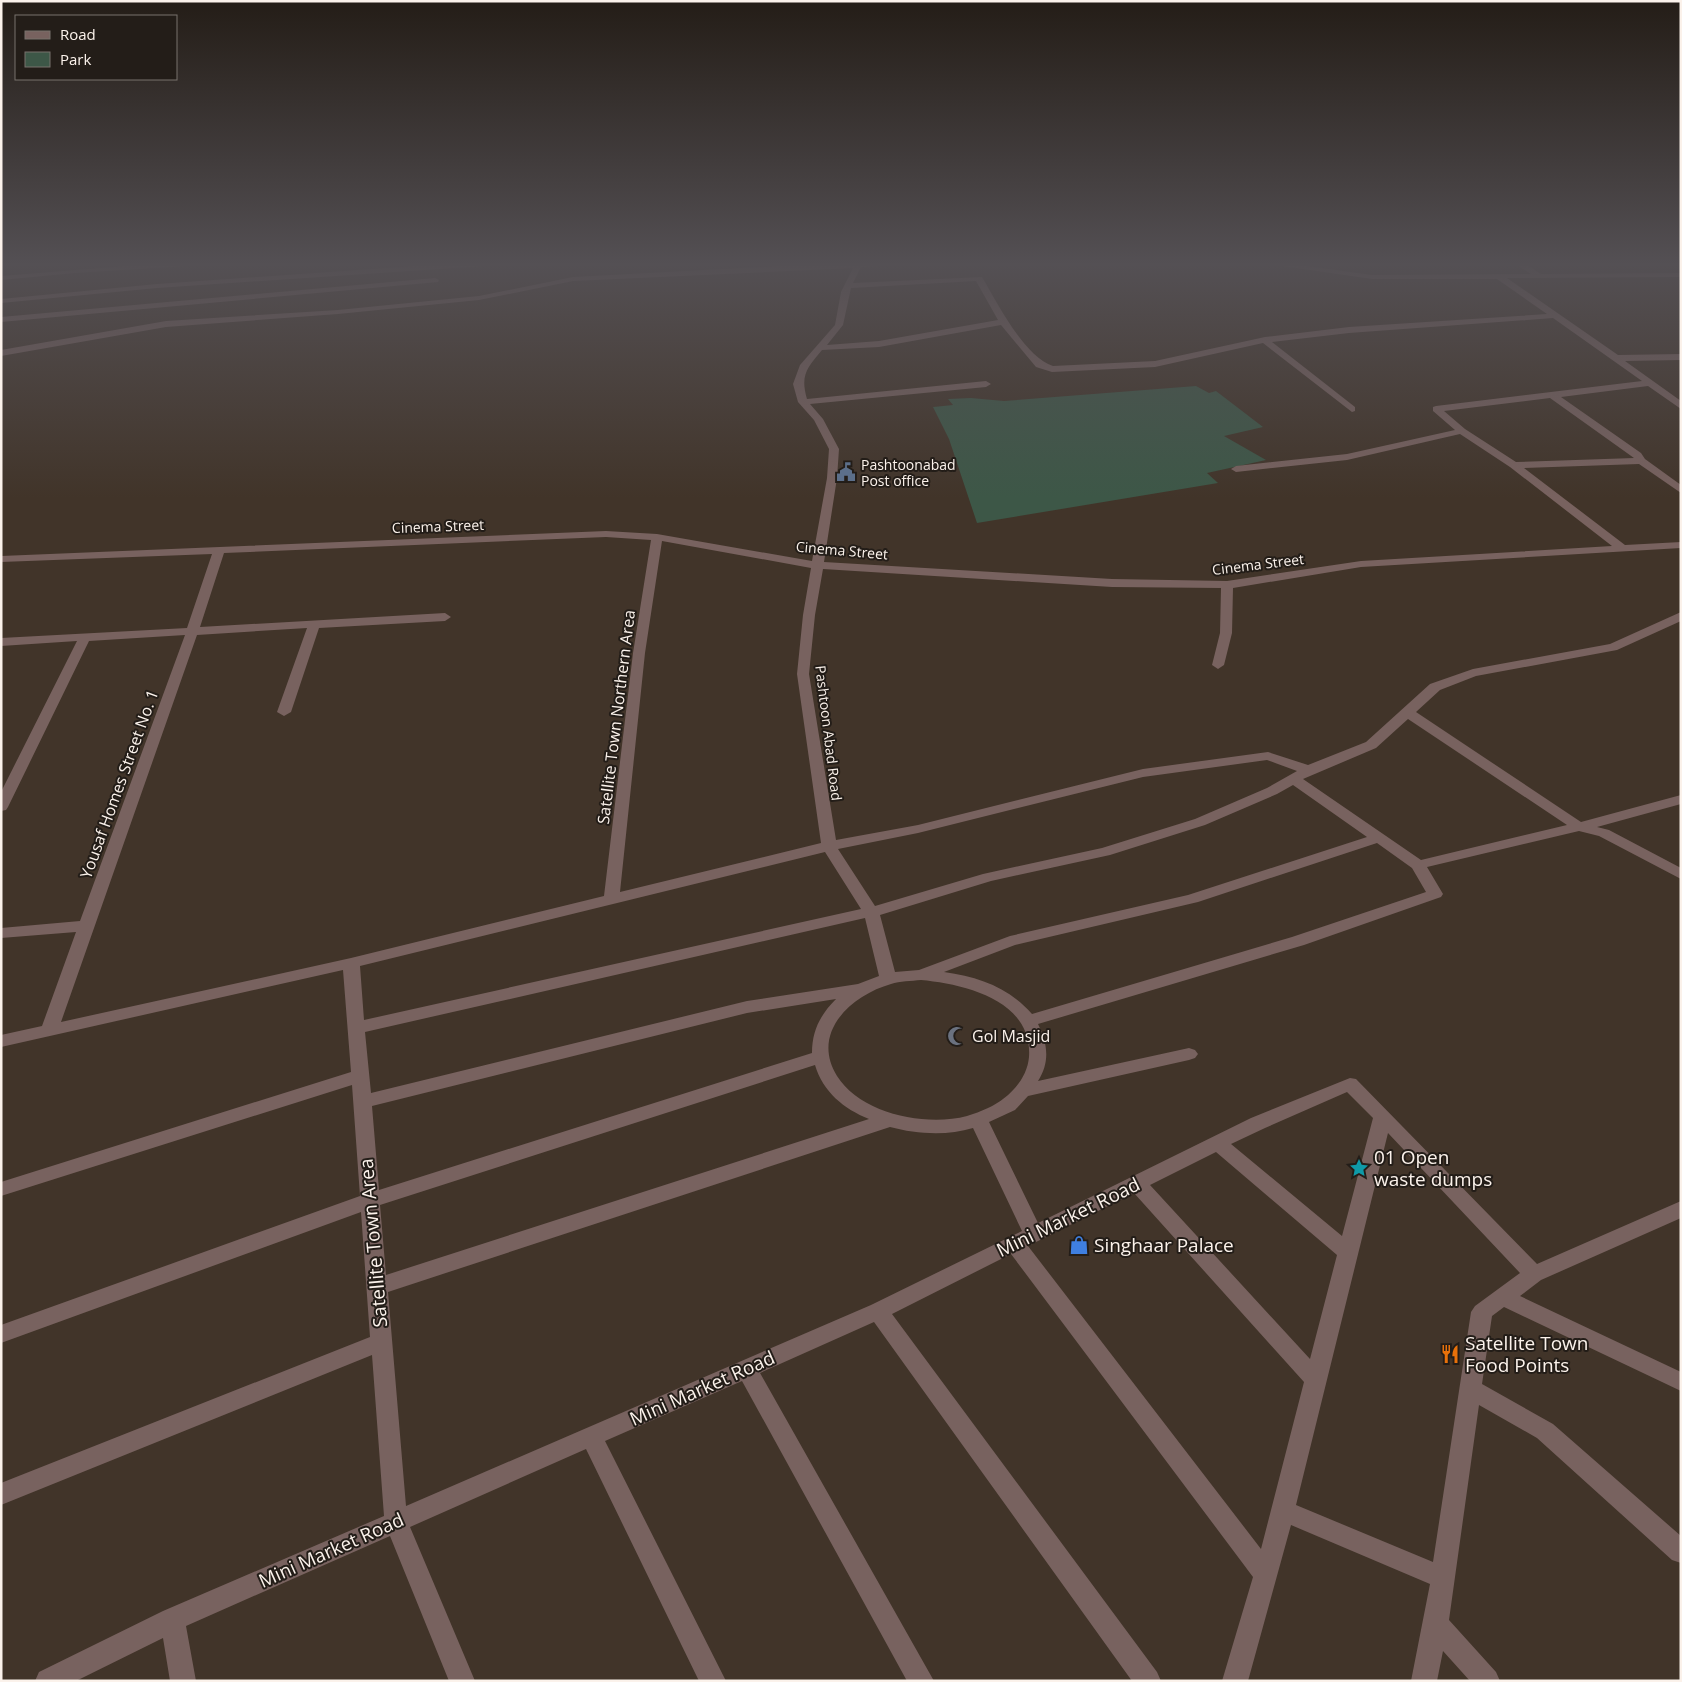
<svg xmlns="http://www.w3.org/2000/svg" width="1682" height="1682" viewBox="0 0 1682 1682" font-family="'Open Sans',sans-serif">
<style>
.green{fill:#3d5747}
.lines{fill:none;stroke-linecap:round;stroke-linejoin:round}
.minor{fill:#78625f;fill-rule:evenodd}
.labels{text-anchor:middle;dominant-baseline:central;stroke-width:4;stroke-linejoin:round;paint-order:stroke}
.far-poi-label{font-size:14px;fill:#fbf2eb;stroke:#231d18;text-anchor:start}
.far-street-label{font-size:14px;fill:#fbf2eb;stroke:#231d18}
.street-label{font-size:16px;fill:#fbf2eb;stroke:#231d18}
.poi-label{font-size:16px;fill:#fbf2eb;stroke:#231d18;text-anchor:start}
.near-poi-label{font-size:19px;fill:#fbf2eb;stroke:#231d18;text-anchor:start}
.near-street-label{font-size:19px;fill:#fbf2eb;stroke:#231d18}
</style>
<rect width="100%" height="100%" fill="#413429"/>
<polygon class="green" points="1196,386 1209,393 1216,391 1263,427 1224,436 1266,460 1207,473 1218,483 977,523 949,439 933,407 953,405 948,399 971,398 1004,401"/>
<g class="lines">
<g class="minor">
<polygon points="175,262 222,262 218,264 75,273 1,280 1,276"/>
<polygon points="472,262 516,262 512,264 157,288 1,303 1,299 157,284"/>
<path d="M853 262H928L924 264 861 267 853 283 982 277C997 302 1024 357 1053 366L1155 361 1265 337 1349 327 1547 314 1497 279H1372L1254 262H1278L1372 275 1531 274 1512 262H1523L1541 274 1681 273V277L1507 278 1618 355 1681 354V360L1625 361 1681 401V409L1648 386 1561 397 1641 453 1645 459 1681 485V493L1639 464 1524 468 1625 545 1681 542V548L1361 567 1233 588 1232 633 1224 665 1218 669 1212 665 1220 633 1221 588 1112 587 823 569 815 615 809 674 836 840 918 825 1143 769 1268 752 1308 765 1366 742 1430 684 1473 669 1610 644 1681 612V621L1617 650 1476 676 1440 690 1416 712 1581 822 1681 795V804L1597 827 1609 830 1681 868V879L1599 836 1579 831 1427 867 1443 894 1441 897 1304 945 1038 1024C1048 1044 1050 1062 1038 1081L1189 1048 1195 1050 1198 1054 1195 1058 1189 1060 1028 1096 1015 1110 989 1122 1038 1223 1251 1118 1350 1078 1356 1079 1537 1264 1681 1201V1218L1541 1280 1520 1296 1681 1372V1391L1504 1307 1492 1316 1482 1384 1553 1424 1681 1536V1563L1672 1560 1537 1438 1479 1405 1449 1620 1496 1672 1500 1681H1470L1443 1651 1437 1681H1411L1430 1584 1291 1525 1248 1681H1222L1253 1577 1011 1254 892 1314 1157 1672 1161 1681H1132L874 1322 760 1373 934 1681H907L742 1381 605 1441 726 1681H699L586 1449 410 1527 475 1681H449L390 1536 186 1626 196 1681H170L163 1638 76 1681H35L39 1672 163 1611 384 1516 372 1355 1 1505V1483L370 1337 361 1212 1 1343V1325L360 1196 352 1085 1 1196V1182L351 1072 343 970 1 1047V1035L42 1026 76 932 1 938V928L80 921 185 635 89 641 8 807 6 810 1 811V792L77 641 1 646V638L187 628 212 554 1 562V556L606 531 657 534 812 561 827 478 829 449 814 420 798 402 793 384 800 365 835 325 841 292 853 268 573 281 479 300 338 314 166 327 1 356V350L166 321 338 310 479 296 573 277ZM976 281 998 320 879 341 827 345 843 325 851 288ZM1553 318 1642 381 1436 406 1433 407V411L1455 430 1347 454 1236 466 1231 469 1236 472 1347 460 1460 434 1510 467 1612 546 1361 561 1227 581 1112 579 824 562 837 478 839 449 823 419 810 404 986 387 991 384 986 381 807 399C800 375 807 368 822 350L879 347 1001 325 1036 367 1052 372 1155 367 1263 343 1352 412 1355 411V407L1272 342 1349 333ZM1550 398 1634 458 1516 462 1465 429 1444 411ZM606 537 651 540 633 653 604 896 351 958 61 1022 197 635 307 628 277 712 284 716 291 712 319 628 445 621 451 617 445 613 200 627 224 553ZM662 541 811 568 803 615 797 674 821 843 620 892 645 653ZM1408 719 1567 825 1421 860 1303 779 1376 748ZM1267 760 1297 771 1267 788 1195 819 1102 848 983 874 875 906 838 849 918 833 1143 777ZM1293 785 1367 837 1188 895 1010 936 919 970 895 972 880 915 991 881 1110 855 1205 825 1277 794ZM1377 843 1412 868 1426 892 1292 937 1032 1014C1008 987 979 977 944 972L1015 945 1198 902ZM825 852 861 909 364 1020 360 966ZM865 918 879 976 858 984 747 1001 371 1093 365 1032ZM921 980C964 984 1033 1000 1029 1057 1027 1080 1008 1099 988 1108 981 1111 974 1114 967 1116 926 1127 861 1114 837 1076 810 1032 852 995 891 984 900 981 911 981 921 980ZM836 999C820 1015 812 1031 812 1053L379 1190 372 1106 747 1013ZM815 1065C823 1092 844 1109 869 1119L386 1275 380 1205ZM1347 1092 1373 1118 1342 1236 1231 1144 1265 1128ZM890 1127C916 1134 947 1136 973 1128L1022 1231 871 1305 406 1506 388 1292ZM1388 1133 1520 1273 1475 1306 1471 1312 1433 1562 1296 1505ZM1216 1152 1337 1255 1310 1359 1150 1185ZM1134 1193 1304 1382 1261 1549 1028 1246Z"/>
<polygon points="435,278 439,280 438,282 1,322 1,317"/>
</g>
</g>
<linearGradient id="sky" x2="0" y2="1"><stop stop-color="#241d17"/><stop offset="0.53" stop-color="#545054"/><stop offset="1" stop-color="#545054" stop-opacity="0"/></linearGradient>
<rect width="1682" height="498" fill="url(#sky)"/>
<defs>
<g id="civic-bare" transform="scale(1.5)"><path d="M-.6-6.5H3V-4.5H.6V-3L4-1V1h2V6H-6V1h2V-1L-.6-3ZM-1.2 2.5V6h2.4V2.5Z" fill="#5c6f8a" stroke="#231d18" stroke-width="2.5" paint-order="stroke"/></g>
<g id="mosque-bare" transform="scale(1.5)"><path d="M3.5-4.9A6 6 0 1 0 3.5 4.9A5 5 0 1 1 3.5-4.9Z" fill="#6b7280" stroke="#231d18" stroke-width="2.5" paint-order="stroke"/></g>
<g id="sight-bare" transform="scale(1.5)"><path d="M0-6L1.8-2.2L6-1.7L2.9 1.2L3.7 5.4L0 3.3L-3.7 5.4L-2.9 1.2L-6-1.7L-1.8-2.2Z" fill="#0f9aa8" stroke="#231d18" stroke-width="2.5" paint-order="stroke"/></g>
<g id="shop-bare" transform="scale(1.5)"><path d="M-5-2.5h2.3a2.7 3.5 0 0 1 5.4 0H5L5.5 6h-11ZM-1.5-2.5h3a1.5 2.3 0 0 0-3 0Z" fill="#3f7fe0" stroke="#231d18" stroke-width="2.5" paint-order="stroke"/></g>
<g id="restaurant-bare" transform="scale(1.5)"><path d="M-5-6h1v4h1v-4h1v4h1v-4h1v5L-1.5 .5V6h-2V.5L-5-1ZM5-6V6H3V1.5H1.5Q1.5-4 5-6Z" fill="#e8710a" stroke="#231d18" stroke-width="2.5" paint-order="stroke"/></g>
</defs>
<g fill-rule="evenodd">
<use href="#civic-bare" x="846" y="472"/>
<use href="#mosque-bare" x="957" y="1036"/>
<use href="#sight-bare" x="1359" y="1168"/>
<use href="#shop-bare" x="1079" y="1245"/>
<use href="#restaurant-bare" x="1450" y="1354"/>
</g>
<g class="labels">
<g class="far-poi-label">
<text x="861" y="464">Pashtoonabad<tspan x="861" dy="16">Post office</tspan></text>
</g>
<g class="far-street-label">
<text transform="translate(438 526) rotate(-2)">Cinema Street</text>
<text transform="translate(842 550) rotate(5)">Cinema Street</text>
<text transform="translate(1258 564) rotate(-7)">Cinema Street</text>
<text transform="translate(829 733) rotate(83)">Pashtoon Abad Road</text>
</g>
<g class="street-label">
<text transform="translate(616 717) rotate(-83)">Satellite Town Northern Area</text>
<text transform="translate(119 784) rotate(-70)">Yousaf Homes Street No. 1</text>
</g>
<g class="poi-label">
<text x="972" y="1036">Gol Masjid</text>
</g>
<g class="near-poi-label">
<text x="1374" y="1157">01 Open<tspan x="1374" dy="22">waste dumps</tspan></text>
<text x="1094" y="1245">Singhaar Palace</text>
<text x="1465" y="1343">Satellite Town<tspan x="1465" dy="22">Food Points</tspan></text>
</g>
<g class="near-street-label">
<text transform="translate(1068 1217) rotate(-26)">Mini Market Road</text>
<text transform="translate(373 1243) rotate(-95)">Satellite Town Area</text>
<text transform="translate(702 1388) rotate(-24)">Mini Market Road</text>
<text transform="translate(331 1550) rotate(-24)">Mini Market Road</text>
</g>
</g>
<rect width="1682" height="1682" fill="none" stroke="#fbf2eb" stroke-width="5"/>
<rect x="15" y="15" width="162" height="65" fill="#231d18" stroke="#79726c"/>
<rect x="25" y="31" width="25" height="8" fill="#78625f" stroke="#79726c"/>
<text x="60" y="40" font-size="15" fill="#fbf2eb">Road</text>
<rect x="25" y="52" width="25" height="15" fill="#3d5747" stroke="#79726c"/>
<text x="60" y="65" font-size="15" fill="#fbf2eb">Park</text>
</svg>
